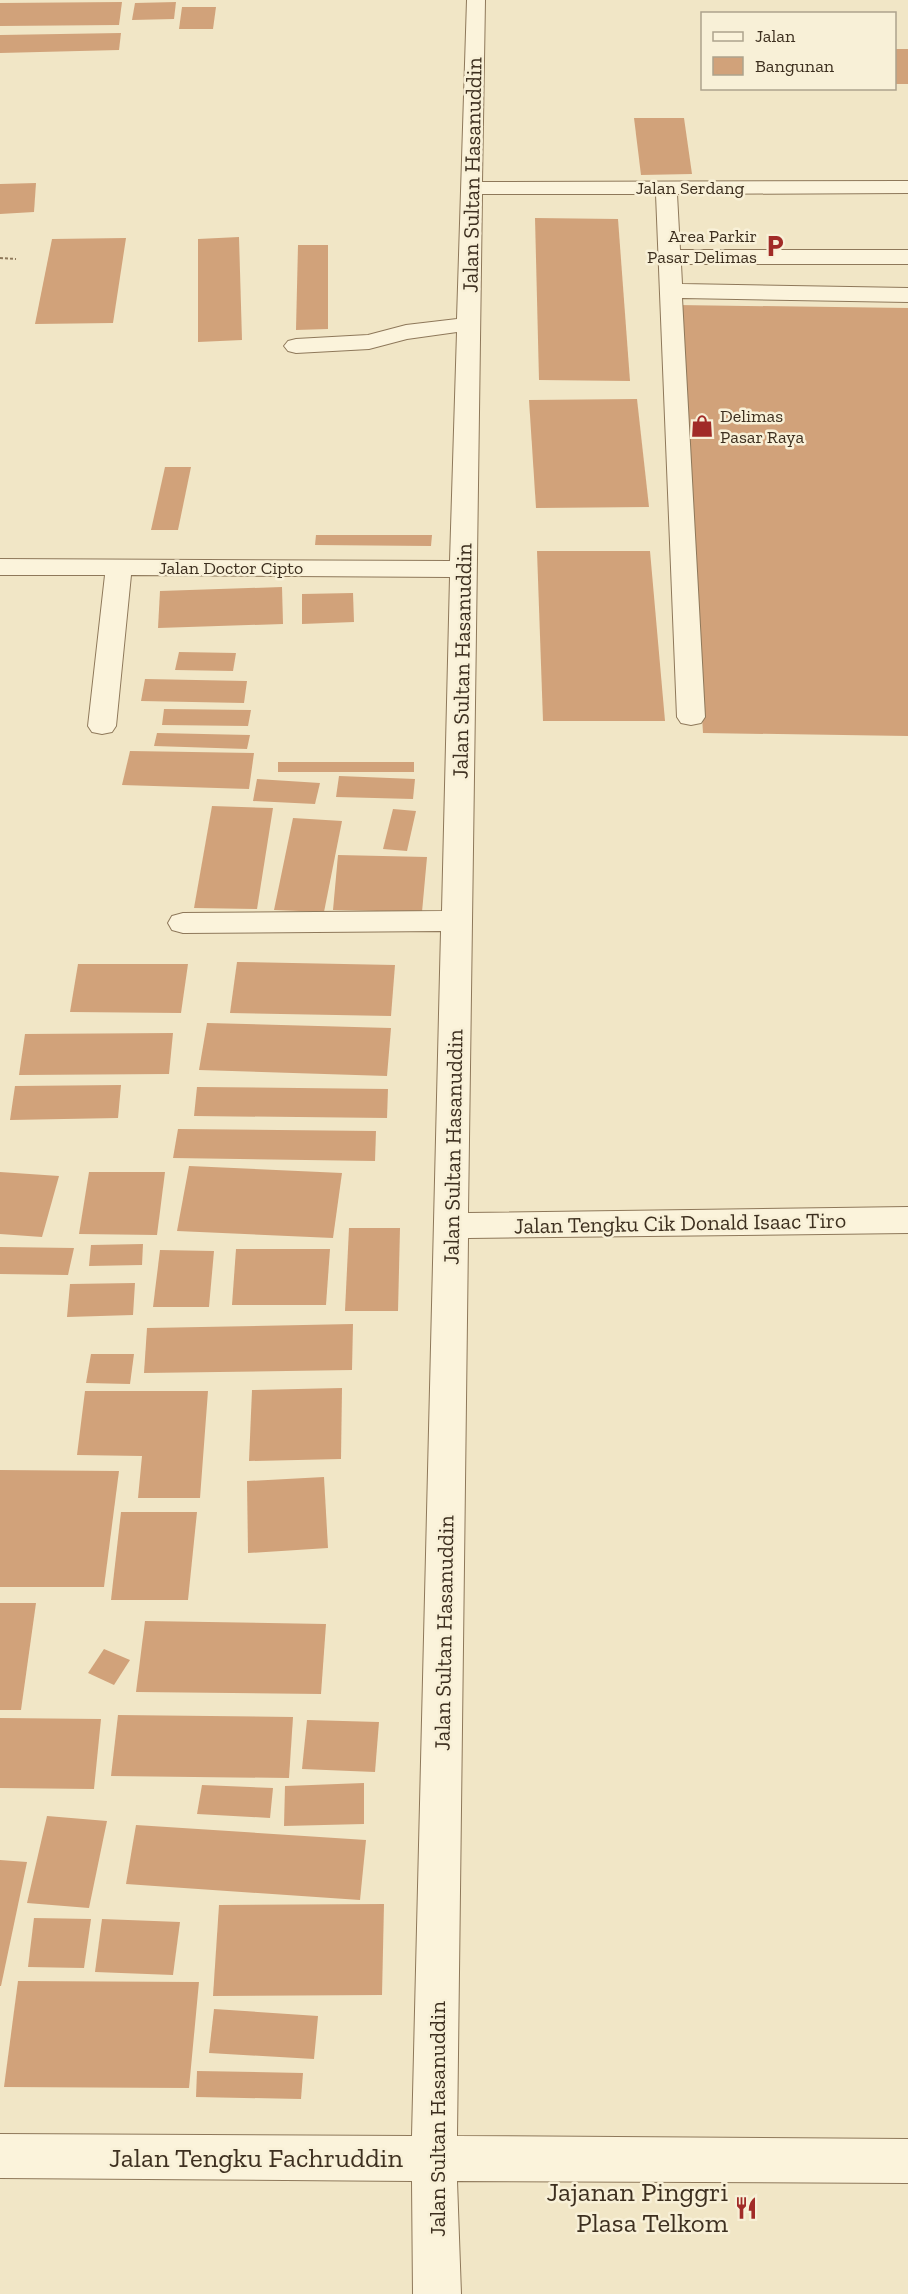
<svg xmlns="http://www.w3.org/2000/svg" width="908" height="2294" viewBox="0 0 908 2294" font-family="'Zilla Slab',serif">
<style>
.building{fill:#d1a27a}
.lines{fill:none;stroke-linecap:round;stroke-linejoin:round}
.minor-casing{stroke:#8e785a;stroke-width:2}
.path{stroke:#8e785a;stroke-width:2;stroke-dasharray:3 2;stroke-linecap:butt}
.minor{fill:#fbf3db;fill-rule:evenodd}
.labels{text-anchor:middle;dominant-baseline:central;stroke-width:5;stroke-linejoin:round;paint-order:stroke}
.far-street-label{font-size:18px;fill:#3d2f1f;stroke:#f8f0d7}
.far-poi-label{font-size:18px;fill:#3d2f1f;stroke:#f8f0d7;text-anchor:end}
.street-label{font-size:22px;fill:#3d2f1f;stroke:#f8f0d7}
.near-street-label{font-size:27px;fill:#3d2f1f;stroke:#f8f0d7}
.near-poi-label{font-size:27px;fill:#3d2f1f;stroke:#f8f0d7;text-anchor:end}
</style>
<rect width="100%" height="100%" fill="#f1e6c6"/>
<g class="building">
<polygon points="122,2 119,25 0,26 0,3"/>
<polygon points="176,2 174,19 132,20 135,3"/>
<polygon points="182,7 216,7 213,29 179,29"/>
<polygon points="121,33 119,50 0,53 0,35"/>
<rect x="894" y="49" width="14" height="35"/>
<polygon points="634,118 684,118 692,174 641,175"/>
<polygon points="36,183 34,212 0,214 0,184"/>
<polygon points="535,218 618,219 630,381 539,380"/>
<polygon points="239,237 242,340 198,342 198,239"/>
<polygon points="126,238 113,323 35,324 52,239"/>
<polygon points="298,245 328,245 328,329 296,330"/>
<polygon points="677,305 908,308 908,736 703,733"/>
<polygon points="637,399 649,507 536,508 529,400"/>
<polygon points="165,467 191,467 178,530 151,530"/>
<polygon points="316,535 432,535 431,546 315,545"/>
<polygon points="537,551 650,551 665,721 543,721"/>
<polygon points="282,587 283,624 158,628 160,591"/>
<polygon points="353,593 354,622 302,624 302,594"/>
<polygon points="179,652 236,653 233,671 175,670"/>
<polygon points="145,679 247,681 244,703 141,701"/>
<polygon points="164,709 251,710 248,726 162,725"/>
<polygon points="157,733 250,735 247,749 154,746"/>
<polygon points="130,751 254,753 249,789 122,785"/>
<rect x="278" y="762" width="136" height="10"/>
<polygon points="339,776 415,779 413,799 336,797"/>
<polygon points="257,779 320,783 315,804 253,801"/>
<polygon points="212,806 273,808 257,909 194,908"/>
<polygon points="393,809 416,811 407,851 383,849"/>
<polygon points="293,818 342,821 324,912 274,910"/>
<polygon points="338,855 427,857 422,912 333,910"/>
<polygon points="237,962 395,965 391,1016 230,1013"/>
<polygon points="78,964 188,964 181,1013 70,1012"/>
<polygon points="207,1023 391,1028 387,1076 199,1070"/>
<polygon points="173,1033 169,1074 19,1075 25,1034"/>
<polygon points="121,1085 118,1118 10,1120 15,1086"/>
<polygon points="197,1087 388,1089 387,1118 194,1116"/>
<polygon points="178,1129 376,1131 375,1161 173,1158"/>
<polygon points="189,1166 342,1173 333,1238 177,1231"/>
<polygon points="0,1172 59,1176 42,1237 0,1234"/>
<polygon points="89,1172 165,1172 157,1235 79,1234"/>
<polygon points="349,1228 400,1228 398,1311 345,1311"/>
<polygon points="143,1244 142,1265 89,1266 91,1245"/>
<polygon points="0,1247 74,1248 68,1275 0,1274"/>
<polygon points="236,1249 330,1249 326,1305 232,1305"/>
<polygon points="160,1250 214,1251 209,1307 153,1307"/>
<polygon points="135,1283 133,1315 67,1317 70,1284"/>
<polygon points="353,1324 352,1370 144,1373 147,1328"/>
<polygon points="91,1354 134,1354 130,1384 86,1383"/>
<polygon points="342,1388 341,1459 249,1461 252,1390"/>
<polygon points="85,1391 208,1391 200,1498 138,1498 142,1456 77,1455"/>
<polygon points="0,1470 119,1471 104,1587 0,1587"/>
<polygon points="324,1477 328,1548 248,1553 247,1481"/>
<polygon points="121,1512 197,1512 188,1600 111,1600"/>
<polygon points="0,1603 36,1603 21,1710 0,1710"/>
<polygon points="145,1621 326,1624 321,1694 136,1692"/>
<polygon points="104,1649 130,1660 114,1685 88,1673"/>
<polygon points="118,1715 293,1717 289,1778 111,1776"/>
<polygon points="0,1718 101,1719 94,1789 0,1788"/>
<polygon points="307,1720 379,1722 375,1772 302,1769"/>
<polygon points="364,1783 364,1824 284,1826 285,1786"/>
<polygon points="202,1785 273,1788 270,1818 197,1814"/>
<polygon points="47,1816 107,1821 89,1908 27,1903"/>
<polygon points="136,1825 366,1840 360,1900 126,1884"/>
<polygon points="0,1860 27,1862 1,1986 0,1986"/>
<polygon points="384,1904 382,1995 213,1996 219,1905"/>
<polygon points="34,1918 91,1919 84,1968 28,1967"/>
<polygon points="102,1919 180,1922 173,1975 95,1972"/>
<polygon points="18,1981 199,1982 189,2088 4,2087"/>
<polygon points="214,2009 318,2016 314,2059 209,2053"/>
<polygon points="197,2071 303,2073 301,2099 196,2097"/>
</g>
<g class="lines">
<g class="minor-casing">
<polygon id="minor" points="467,0 485,0 482,182 908,181 908,193 677,194 680,250 908,250 908,264 681,264 682,284 908,288 908,302 682,298 705,717 701,723 691,725 681,723 677,717 656,194 482,194 468,1213 908,1207 908,1233 468,1238 457,2136 908,2139 908,2183 457,2181 461,2294 413,2294 412,2181 0,2178 0,2134 412,2136 441,931 183,933 172,930 168,923 172,916 183,913 442,911 450,577 131,575 116,726 112,732 102,734 92,732 88,726 105,575 0,575 0,559 450,561 457,332 407,339 369,349 296,353 288,351 284,346 288,341 296,339 368,335 406,325 457,319"/>
</g>
<polyline class="path" points="0,258 16,259"/>
<use href="#minor" class="minor"/>
</g>
<defs>
<g id="parking-bare" transform="scale(1.8)"><path d="M-3.5-5.5H1a3.5 3.5 0 0 1 0 7H-1V5.5H-3.5ZM-1-3.4V-.6H.8a1.4 1.4 0 0 0 0-2.8Z" fill="#a12b27" stroke="#f8f0d7" stroke-width="2.5" paint-order="stroke"/></g>
<g id="shop-bare" transform="scale(1.8)"><path d="M-5-2.5h2.3a2.7 3.5 0 0 1 5.4 0H5L5.5 6h-11ZM-1.5-2.5h3a1.5 2.3 0 0 0-3 0Z" fill="#a12b27" stroke="#f8f0d7" stroke-width="2.5" paint-order="stroke"/></g>
<g id="restaurant-bare" transform="scale(1.8)"><path d="M-5-6h1v4h1v-4h1v4h1v-4h1v5L-1.5 .5V6h-2V.5L-5-1ZM5-6V6H3V1.5H1.5Q1.5-4 5-6Z" fill="#a12b27" stroke="#f8f0d7" stroke-width="2.5" paint-order="stroke"/></g>
</defs>
<g fill-rule="evenodd">
<use href="#parking-bare" x="775" y="246"/>
<use href="#shop-bare" x="702" y="426"/>
<use href="#restaurant-bare" x="746" y="2208"/>
</g>
<g class="labels">
<g class="far-street-label">
<text x="690" y="188">Jalan Serdang</text>
<text x="231" y="568">Jalan Doctor Cipto</text>
</g>
<g class="far-poi-label">
<text x="757" y="236">Area Parkir<tspan x="757" dy="21">Pasar Delimas</tspan></text>
<text x="720" y="416" text-anchor="start">Delimas<tspan x="720" dy="21">Pasar Raya</tspan></text>
</g>
<g class="street-label">
<text transform="translate(472 175) rotate(-89)">Jalan Sultan Hasanuddin</text>
<text transform="translate(462 661) rotate(-89)">Jalan Sultan Hasanuddin</text>
<text transform="translate(453 1147) rotate(-89)">Jalan Sultan Hasanuddin</text>
<text transform="translate(680 1223) rotate(-1)">Jalan Tengku Cik Donald Isaac Tiro</text>
<text transform="translate(444 1633) rotate(-89)">Jalan Sultan Hasanuddin</text>
<text transform="translate(437 2119) rotate(-90)">Jalan Sultan Hasanuddin</text>
</g>
<g class="near-street-label">
<text x="256" y="2158">Jalan Tengku Fachruddin</text>
</g>
<g class="near-poi-label">
<text x="728" y="2192">Jajanan Pinggri<tspan x="728" dy="31">Plasa Telkom</tspan></text>
</g>
</g>
<rect x="701" y="12" width="195" height="78" fill="#f8f0d7" stroke="#ada38d" stroke-width="1.5"/>
<rect x="713" y="32" width="30" height="9" fill="#fbf3db" stroke="#ada38d" stroke-width="1.5"/>
<text x="755" y="42" font-size="18" fill="#3d2f1f">Jalan</text>
<rect x="713" y="57" width="30" height="18" fill="#d1a27a" stroke="#ada38d" stroke-width="1.5"/>
<text x="755" y="72" font-size="18" fill="#3d2f1f">Bangunan</text>
</svg>
